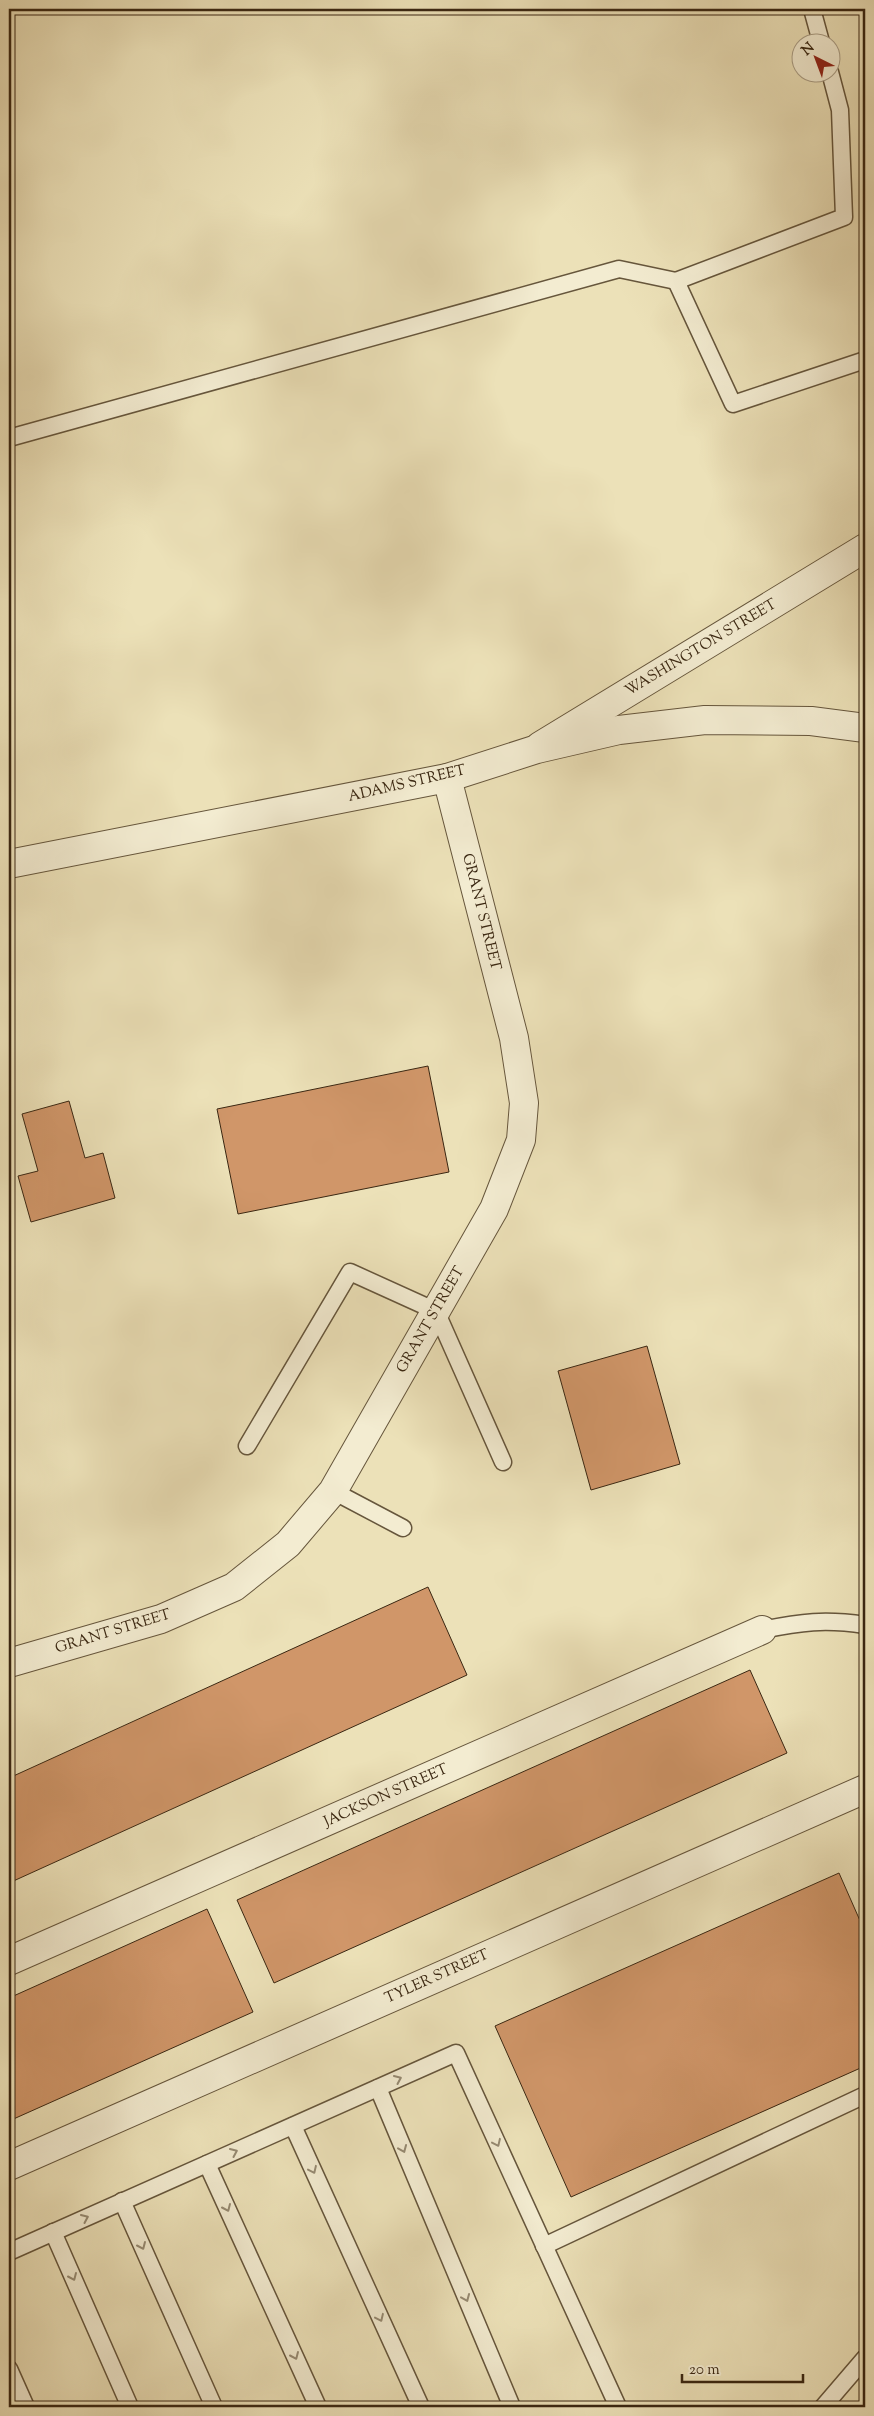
<svg xmlns="http://www.w3.org/2000/svg" width="874" height="2416" viewBox="0 0 874 2416" font-family="'Sorts Mill Goudy',serif">
<style>
.building{fill:#d09669;stroke:#3a2712}
.lines{fill:none;stroke-linecap:round;stroke-linejoin:round}
.service-casing{stroke:#66563c;stroke-width:19}
.minor-casing{stroke:#66563c;stroke-width:30}
.tertiary-casing{stroke:#66563c;stroke-width:30}
.service{stroke:#f3ecd1;stroke-width:16}
.minor{stroke:#f3ecd1;stroke-width:28}
.tertiary{stroke:#f3ecd1;stroke-width:28}
.oneway{stroke:#968a72}
.labels{text-anchor:middle;dominant-baseline:central;stroke-width:4;stroke-linejoin:round;paint-order:stroke}
.street-label{font-size:15px;fill:#3a2712;stroke:#f3ecd1}
</style>
<rect width="100%" height="100%" fill="#ece1b8"/>
<filter id="stains"><feTurbulence type="fractalNoise" baseFrequency=".004" numOctaves="4"/><feColorMatrix values="0 0 0 0 .2 0 0 0 0 .09 0 0 0 0 .02 0 0 0 .5 -.17"/></filter>
<radialGradient id="worn" r=".72"><stop offset=".6" stop-color="#630" stop-opacity="0"/><stop offset="1" stop-color="#630" stop-opacity=".3"/></radialGradient>
<g class="building">
<polygon points="428,1066 449,1172 238,1214 217,1109"/>
<polygon points="69,1101 85,1158 103,1153 115,1198 31,1222 18,1176 38,1171 22,1114"/>
<polygon points="647,1346 680,1464 591,1490 558,1371"/>
<polygon points="428,1587 467,1675 9,1883 9,1778"/>
<polygon points="750,1670 787,1753 274,1983 237,1900"/>
<polygon points="839,1873 865,1932 865,2066 571,2197 495,2026"/>
<polygon points="207,1909 253,2012 9,2121 9,1998"/>
</g>
<g class="lines">
<g class="service-casing">
<g id="service">
<polyline points="812,9 821,42"/>
<polyline points="830,72 840,110 844,217 676,281 733,404 865,360"/>
<polyline points="9,438 619,269 676,281"/>
<polyline points="247,1446 350,1272 436,1311 503,1462"/>
<polyline points="333,1491 403,1528"/>
<path d="M762 1630C801 1622 825 1619 865 1625"/>
<polyline points="378,2088 512,2407"/>
<polyline points="293,2126 421,2407"/>
<polyline points="207,2164 318,2407"/>
<polyline points="122,2201 214,2407"/>
<polyline points="53,2232 130,2407"/>
<polyline points="544,2246 865,2095"/>
<polyline points="9,2252 456,2053 618,2407"/>
<polyline points="9,2369 26,2407"/>
<polyline points="823,2407 865,2358"/>
</g>
</g>
<g class="minor-casing">
<g id="minor">
<polyline points="540,746 865,548"/>
<polyline points="9,1663 161,1619 234,1587 288,1544 333,1491 494,1209 521,1140 524,1103 514,1038 447,778"/>
<polyline points="9,1961 762,1630"/>
<polyline points="9,2166 865,1789"/>
</g>
</g>
<g class="tertiary-casing">
<polyline id="tertiary" points="9,864 447,778 537,749 619,730 705,720 811,721 865,728"/>
</g>
<use href="#service" class="service"/>
<use href="#minor" class="minor"/>
<use href="#tertiary" class="tertiary"/>
</g>
<defs><path id="oneway-chevron" d="M-2-3.5L2.5 0L-2 3.5" fill="none" stroke-width="1.6" stroke-linecap="round" stroke-linejoin="round" transform="scale(1.25)"/></defs>
<g class="oneway">
<use href="#oneway-chevron" transform="translate(398 2079) rotate(-24)"/>
<use href="#oneway-chevron" transform="translate(497 2143) rotate(65)"/>
<use href="#oneway-chevron" transform="translate(403 2149) rotate(67)"/>
<use href="#oneway-chevron" transform="translate(234 2152) rotate(-24)"/>
<use href="#oneway-chevron" transform="translate(313 2170) rotate(65)"/>
<use href="#oneway-chevron" transform="translate(227 2208) rotate(66)"/>
<use href="#oneway-chevron" transform="translate(85 2218) rotate(-24)"/>
<use href="#oneway-chevron" transform="translate(142 2246) rotate(66)"/>
<use href="#oneway-chevron" transform="translate(73 2277) rotate(66)"/>
<use href="#oneway-chevron" transform="translate(466 2298) rotate(67)"/>
<use href="#oneway-chevron" transform="translate(380 2318) rotate(65)"/>
<use href="#oneway-chevron" transform="translate(295 2356) rotate(66)"/>
</g>
<g class="labels">
<g class="street-label">
<text transform="translate(701 648) rotate(-31)">WASHINGTON STREET</text>
<text transform="translate(407 784) rotate(-13)">ADAMS STREET</text>
<text transform="translate(481 912) rotate(76)">GRANT STREET</text>
<text transform="translate(431 1320) rotate(-60)">GRANT STREET</text>
<text transform="translate(113 1632) rotate(-17)">GRANT STREET</text>
<text transform="translate(386 1796) rotate(-24)">JACKSON STREET</text>
<text transform="translate(437 1977) rotate(-24)">TYLER STREET</text>
</g>
</g>
<rect width="874" height="2416" fill="none" stroke="#ece1b8" stroke-width="30"/>
<rect x="10" y="10" width="854" height="2396" fill="none" stroke="#3a2712" stroke-width="2.5"/>
<rect x="15" y="15" width="844" height="2386" fill="none" stroke="#3a2712"/>
<g transform="translate(816 58) rotate(318)"><circle r="24" fill="#f3ecd1" stroke="#a99d85"/>
<path d="M0-4L9 19L0 12L-9 19Z" fill="#8f2418"/>
<text y="-8" font-size="14" font-weight="bold" text-anchor="middle" fill="#3a2712">N</text>
</g>
<path d="M682 2374v8h121v-8" fill="none" stroke="#3a2712" stroke-width="2.5"/>
<text x="689" y="2374" font-size="15" fill="#3a2712" stroke="#f3ecd1" stroke-width="4" paint-order="stroke">20 m</text>
<rect width="100%" height="100%" filter="url(#stains)"/>
<rect width="100%" height="100%" fill="url(#worn)"/>
</svg>
